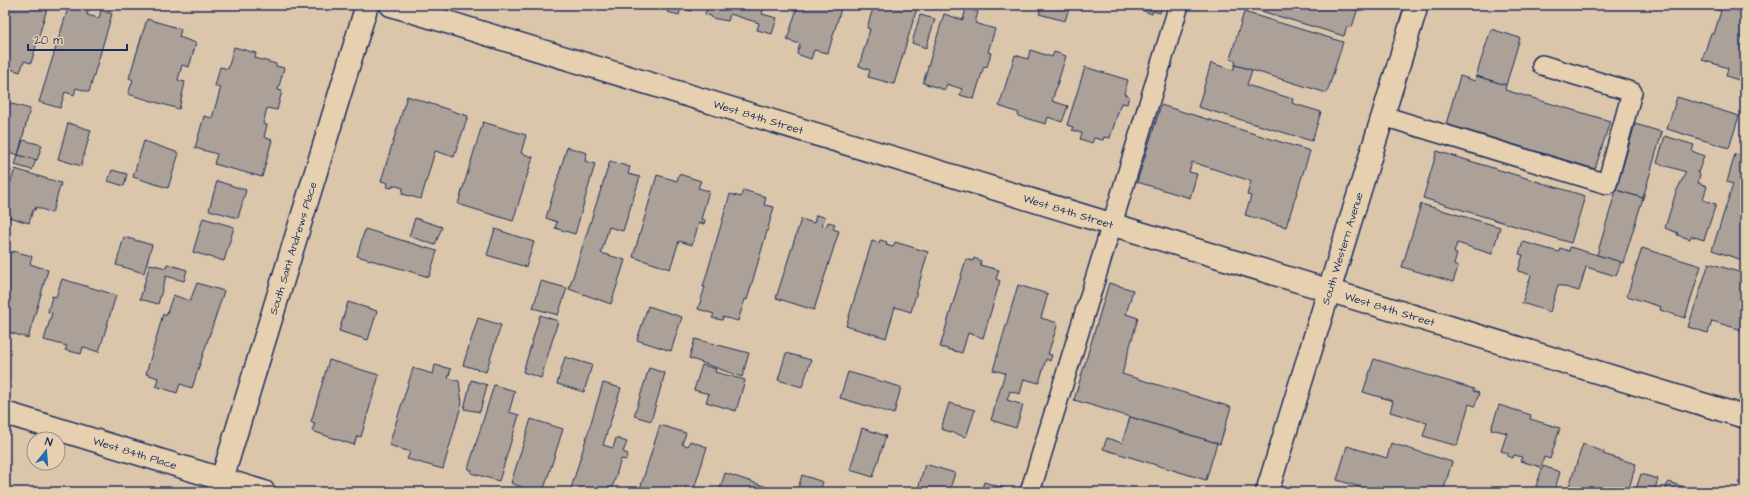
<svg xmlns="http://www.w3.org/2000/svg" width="1750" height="497" viewBox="0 0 1750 497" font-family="'Architects Daughter',sans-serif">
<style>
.building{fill:#aba198;stroke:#1b2f5e}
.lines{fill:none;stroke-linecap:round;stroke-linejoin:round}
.lane-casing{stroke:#1b2f5e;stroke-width:22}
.street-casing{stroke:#1b2f5e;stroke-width:25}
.primary-casing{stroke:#1b2f5e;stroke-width:25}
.lane{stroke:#e7d0b0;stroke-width:19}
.street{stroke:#e7d0b0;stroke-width:22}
.primary{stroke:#e7d0b0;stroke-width:22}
.labels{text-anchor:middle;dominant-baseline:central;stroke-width:4;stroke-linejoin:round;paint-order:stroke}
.street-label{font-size:11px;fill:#1b2f5e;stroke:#e7d0b0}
</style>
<rect width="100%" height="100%" fill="#dbc6ab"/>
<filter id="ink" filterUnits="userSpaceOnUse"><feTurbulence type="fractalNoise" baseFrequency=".025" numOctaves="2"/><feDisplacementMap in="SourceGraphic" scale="8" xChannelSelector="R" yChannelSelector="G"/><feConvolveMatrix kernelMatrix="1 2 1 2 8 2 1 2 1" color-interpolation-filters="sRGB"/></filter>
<g filter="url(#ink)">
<g class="building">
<polygon points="5,5 48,5 31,63 24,61 20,72 5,67"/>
<polygon points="69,5 89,6 87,15 99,18 101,10 112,14 89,92 76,88 74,95 65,92 60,108 39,102"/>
<polygon points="669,5 693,5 691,11 681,8 679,15 667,12"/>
<polygon points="708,5 765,5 762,14 777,18 772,34 757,30 759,23 730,14 728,21 712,18 711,16 705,14"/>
<polygon points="798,5 842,5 828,53 814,50 811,59 797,54 800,44 787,40"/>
<polygon points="874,5 905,5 917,8 894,84 868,77 870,70 859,66 870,29 867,28"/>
<polygon points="1042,5 1070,5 1065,21 1039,14"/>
<polygon points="1128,5 1162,5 1160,13 1153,11 1152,14"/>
<polygon points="1241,5 1359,5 1352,27 1347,26 1344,36"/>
<polygon points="1712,5 1745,5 1745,82 1726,76 1728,68 1702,60 1711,33 1714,34 1721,11 1711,8"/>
<polygon points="966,8 978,12 975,23 995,29 988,52 991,53 987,67 984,66 974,99 960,95 962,89 947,84 945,90 923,83 944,14 963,20"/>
<polygon points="1244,12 1343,42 1327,93 1235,65 1236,61 1230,59"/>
<polygon points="920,15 935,19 926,48 912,43"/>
<polygon points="147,19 181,29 179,37 196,43 189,67 182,65 178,80 185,82 179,109 128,94 133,80 129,78"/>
<polygon points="1491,29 1520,38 1506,85 1476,76"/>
<polygon points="234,47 256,53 255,58 276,64 276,66 284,68 278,90 282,91 277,110 267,108 263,124 267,125 264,137 272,140 262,177 214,164 217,154 195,148 204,116 212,118 221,87 215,86 220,67 228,69"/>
<polygon points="1030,50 1052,57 1054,52 1066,56 1052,101 1068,106 1062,122 1048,117 1046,124 1018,116 1019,113 999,106 1015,55 1028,59"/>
<polygon points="1211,63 1233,70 1235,65 1252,70 1247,85 1293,99 1292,103 1321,112 1312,141 1198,107"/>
<polygon points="1085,67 1128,80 1124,94 1129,96 1127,104 1121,103 1110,138 1104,137 1103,140 1094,138 1092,143 1080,139 1082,133 1072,130 1073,127 1067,125"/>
<polygon points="1460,76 1475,81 1476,76 1506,85 1505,90 1610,121 1595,169 1446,124"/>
<polygon points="407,96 468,116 454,157 435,151 421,199 402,194 403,188 393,185 392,188 387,187 388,183 381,181"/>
<polygon points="1677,97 1739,116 1729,148 1667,129"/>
<polygon points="5,102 30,109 18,155 5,151"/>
<polygon points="1161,105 1310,151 1286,227 1245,215 1251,196 1247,195 1251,181 1192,162 1189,172 1197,174 1190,198 1137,182"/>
<polygon points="483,122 526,135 521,153 533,157 513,221 458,204"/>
<polygon points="68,123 91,130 81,166 58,159"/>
<polygon points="1635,124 1662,132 1643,198 1616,190"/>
<polygon points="1665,136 1694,145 1692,151 1704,156 1698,173 1700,174 1698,183 1707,186 1703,200 1716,204 1704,240 1691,236 1690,239 1677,235 1678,233 1665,228 1676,192 1686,172 1657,163"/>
<polygon points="23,140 42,145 37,160 18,155"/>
<polygon points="144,141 179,153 168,188 133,177"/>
<polygon points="567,147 587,153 585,161 595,164 575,234 555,228 557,222 546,218"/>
<polygon points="1437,151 1585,196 1571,243 1423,198"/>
<polygon points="1735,154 1745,157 1745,261 1712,250 1733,184 1727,182"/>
<polygon points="18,155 36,160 32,170 15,165"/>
<polygon points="610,161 630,167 628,174 640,177 623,231 609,227 601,253 625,260 611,304 569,289"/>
<polygon points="5,169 11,170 5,190"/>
<polygon points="15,169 61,183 52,213 36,207 35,210 33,210 29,223 5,216 7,201 5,199"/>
<polygon points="112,170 127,174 124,186 108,181"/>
<polygon points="679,174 701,181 698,188 709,191 701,219 705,220 704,224 699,223 692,245 679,241 670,269 633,257 657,175 677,181"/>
<polygon points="217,181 246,190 238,218 209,210"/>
<polygon points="743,190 766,197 764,205 774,207 747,300 745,299 738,321 723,317 722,320 712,318 714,314 698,309 705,287 703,287 730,194 741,197"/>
<polygon points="1616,190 1643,198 1623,263 1597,255"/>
<polygon points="1421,204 1500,227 1492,254 1457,243 1454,253 1457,254 1454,265 1458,267 1453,282 1402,267"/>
<polygon points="816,215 825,217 822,226 826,227 828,222 835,224 833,229 839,231 814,310 776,298 801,219 814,223"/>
<polygon points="203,218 234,227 224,261 193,252"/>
<polygon points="415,218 442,227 435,245 409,236"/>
<polygon points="365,229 437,251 429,277 357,256"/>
<polygon points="495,229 534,242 526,267 487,255"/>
<polygon points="124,237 152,245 144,273 116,265"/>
<polygon points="880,240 887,242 886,245 893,247 895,242 928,252 911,312 895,307 886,338 846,326 872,241 879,243"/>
<polygon points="1523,242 1559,252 1560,248 1569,251 1570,247 1621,262 1616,276 1586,267 1579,291 1558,285 1550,312 1522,303 1531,275 1518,271 1523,255 1519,254"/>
<polygon points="1642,248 1701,266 1685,318 1660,310 1661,307 1627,296"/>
<polygon points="5,251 12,253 13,251 32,256 30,264 48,270 28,338 5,331"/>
<polygon points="974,258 981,261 980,265 999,270 996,279 1000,281 983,338 968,333 962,353 940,347 966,259 973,261"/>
<polygon points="1709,263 1745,274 1745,331 1712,321 1708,333 1688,327"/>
<polygon points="150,264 166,268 167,264 187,270 184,281 166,276 158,304 140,299"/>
<polygon points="62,279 116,295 99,352 83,347 81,354 65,350 67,346 44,340 52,313 48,312 52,296 56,297"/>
<polygon points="541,281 567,288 558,315 533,308"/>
<polygon points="197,283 224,291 192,388 180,384 177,393 156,386 158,378 146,374 163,314 166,316 173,295 190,301"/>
<polygon points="1109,283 1133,290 1126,314 1138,318 1122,374 1231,407 1220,444 1074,400"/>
<polygon points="1018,285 1048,294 1041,318 1058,323 1048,354 1052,355 1050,361 1046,359 1039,383 1024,379 1020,394 1010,391 1007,400 1023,405 1016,428 991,420 1005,373 993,370"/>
<polygon points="348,302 377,311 368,340 339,331"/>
<polygon points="648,306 682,317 671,351 637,340"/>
<polygon points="540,315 558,321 541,378 523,372"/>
<polygon points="478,318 501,325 486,372 463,365"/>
<polygon points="695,339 749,353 742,377 689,358"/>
<polygon points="786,353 811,360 802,387 778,380"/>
<polygon points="565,357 592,365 584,392 557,384"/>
<polygon points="1374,359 1474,389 1473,391 1479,393 1475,406 1469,404 1457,446 1423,436 1427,423 1390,412 1393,401 1363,392"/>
<polygon points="329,360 379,375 361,437 357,436 354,445 312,431 315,423 311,422"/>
<polygon points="435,365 451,369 448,378 459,381 462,403 443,469 407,459 410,452 389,445 413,368 433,374"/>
<polygon points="702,365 716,369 715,372 745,380 736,411 706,402 709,394 694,390"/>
<polygon points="649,368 665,373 651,421 634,416"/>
<polygon points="848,372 901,387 894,414 840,398"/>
<polygon points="471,380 487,385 480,412 464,409"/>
<polygon points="603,383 621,388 603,445 613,448 616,438 627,442 623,452 628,454 626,460 621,459 611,492 570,492"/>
<polygon points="494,385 515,391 509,412 519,415 499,481 471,473 472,470 468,469"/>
<polygon points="949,403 975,410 966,437 941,429"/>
<polygon points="1499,405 1531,415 1530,419 1560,428 1550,459 1544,457 1541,467 1520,461 1522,457 1514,455 1513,458 1507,456 1508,453 1501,451 1507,433 1491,429"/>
<polygon points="1130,417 1217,443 1206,480 1103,449 1107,438 1122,443"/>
<polygon points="531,419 563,429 543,492 535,492 511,483"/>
<polygon points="660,425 686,433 682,444 688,446 690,441 707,447 693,492 639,492"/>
<polygon points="862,428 886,436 873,477 850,470"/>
<polygon points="1391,443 1452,462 1443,492 1377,492 1337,480 1347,446 1387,458"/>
<polygon points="1583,444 1604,452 1603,454 1636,464 1628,492 1589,492 1569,486"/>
<polygon points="925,464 955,473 949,492 926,492 918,489"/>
<polygon points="1543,466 1560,472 1554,492 1534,492"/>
<polygon points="725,473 770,488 769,492 719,492"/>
<polygon points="1641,474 1658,479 1654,492 1635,492"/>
<polygon points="802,475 823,482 820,492 797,492"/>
<polygon points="984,482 1013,491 1012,492 981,492"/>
<polygon points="1668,482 1698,491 1697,492 1665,492"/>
</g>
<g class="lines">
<g class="lane-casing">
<g id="lane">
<polyline points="1383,116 1607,184 1632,92 1542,65"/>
<polyline points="1030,492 1179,5"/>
</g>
</g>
<g class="street-casing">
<g id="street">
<path id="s1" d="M391 5 1745 417"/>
<path id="s2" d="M5 413 264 492"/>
<path id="s3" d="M218 492 367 5"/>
</g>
</g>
<g class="primary-casing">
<g id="primary">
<path id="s4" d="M1267 492 1417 5"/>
</g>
</g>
<use href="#lane" class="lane"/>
<use href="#street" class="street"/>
<use href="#primary" class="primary"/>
</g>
</g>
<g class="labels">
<g class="street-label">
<text stroke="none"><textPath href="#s1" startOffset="384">West 84th Street</textPath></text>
<text stroke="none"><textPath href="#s1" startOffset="708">West 84th Street</textPath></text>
<text stroke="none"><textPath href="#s4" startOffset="255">South Western Avenue</textPath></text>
<text stroke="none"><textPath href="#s3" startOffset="255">South Saint Andrews Place</textPath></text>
<text stroke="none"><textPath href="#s1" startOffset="1044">West 84th Street</textPath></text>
<text stroke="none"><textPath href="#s2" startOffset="136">West 84th Place</textPath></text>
</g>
</g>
<rect width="1750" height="497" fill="none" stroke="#e7d0b0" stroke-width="20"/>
<rect x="10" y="10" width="1730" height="477" fill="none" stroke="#1b2f5e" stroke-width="1.5" filter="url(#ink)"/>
<g transform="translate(46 451) rotate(17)"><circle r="19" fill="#e7d0b0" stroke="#95908f"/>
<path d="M0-3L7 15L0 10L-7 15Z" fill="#1f6fb2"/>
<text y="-6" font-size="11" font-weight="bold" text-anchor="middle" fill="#1b2f5e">N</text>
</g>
<path d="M28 44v6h99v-6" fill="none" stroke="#1b2f5e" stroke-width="2"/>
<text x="34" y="44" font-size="12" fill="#1b2f5e" stroke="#e7d0b0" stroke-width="3" paint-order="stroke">20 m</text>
</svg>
